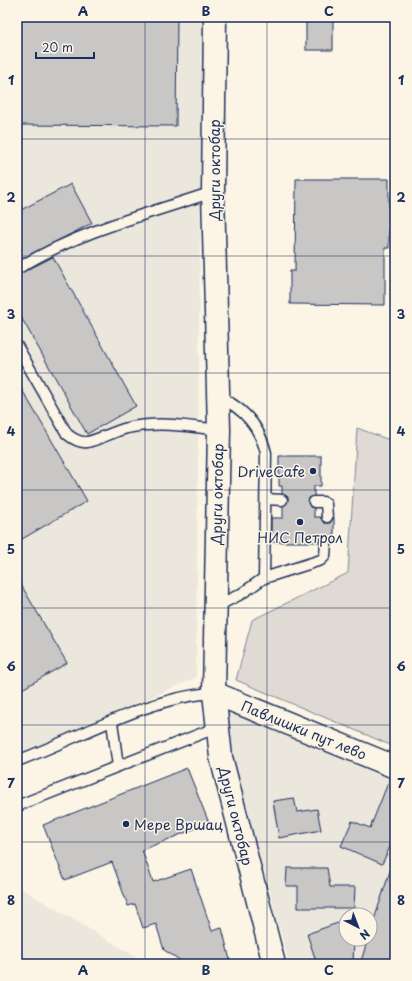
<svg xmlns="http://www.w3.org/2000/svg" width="412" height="981" viewBox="0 0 412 981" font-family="'Playpen Sans',sans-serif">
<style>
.built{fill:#ece7dc;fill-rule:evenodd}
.green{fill:#dfdbd4;stroke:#7d8599}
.building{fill:#c8c7c6;stroke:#1b2f5e}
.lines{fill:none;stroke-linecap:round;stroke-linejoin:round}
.service-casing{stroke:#1b2f5e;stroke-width:13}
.tertiary-casing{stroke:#1b2f5e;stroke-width:25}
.secondary-casing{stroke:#1b2f5e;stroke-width:25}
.service{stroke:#fcf5e5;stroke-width:10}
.tertiary{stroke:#fcf5e5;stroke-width:22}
.secondary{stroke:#fcf5e5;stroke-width:22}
.grid{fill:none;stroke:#1b2f5e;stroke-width:1;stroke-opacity:0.55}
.poi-dot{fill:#1b2f5e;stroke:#fcf5e5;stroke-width:1.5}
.labels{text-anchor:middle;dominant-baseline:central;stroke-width:3;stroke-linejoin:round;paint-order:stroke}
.street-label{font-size:14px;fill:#1b2f5e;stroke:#fcf5e5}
.poi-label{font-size:14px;fill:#1b2f5e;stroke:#fcf5e5;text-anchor:end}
.neatline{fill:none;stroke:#1b2f5e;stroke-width:1.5}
.grid-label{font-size:13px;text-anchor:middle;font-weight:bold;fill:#1b2f5e}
</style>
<rect width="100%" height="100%" fill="#fcf5e5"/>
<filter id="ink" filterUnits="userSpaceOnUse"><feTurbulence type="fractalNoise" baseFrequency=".025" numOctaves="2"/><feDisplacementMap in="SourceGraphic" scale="8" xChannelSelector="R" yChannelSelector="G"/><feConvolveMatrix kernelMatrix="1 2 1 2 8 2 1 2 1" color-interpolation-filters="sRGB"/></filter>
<g filter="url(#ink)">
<g class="built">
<polygon points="17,17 202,17 196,678 17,755"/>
<path d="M218 699 395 772V964H289ZM346 915H370V939H346Z"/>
<polygon points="17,886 148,964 17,964"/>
</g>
<polygon class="green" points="357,428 395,442 395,747 236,680 252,620 348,573"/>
<g class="building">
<polygon points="17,17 177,17 176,126 17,125"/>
<rect x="306" y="17" width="27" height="33"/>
<polygon points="296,179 389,179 389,248 385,248 385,305 290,304 290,271 295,271"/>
<polygon points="71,184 92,223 17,262 17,212"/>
<polygon points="53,257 136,406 87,434 17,310 17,275"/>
<polygon points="17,381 87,501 17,542"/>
<polygon points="279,456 321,456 321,486 314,486 314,496 309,498 308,502 310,507 314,508 314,517 320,517 324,523 330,523 334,517 334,542 330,537 326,536 321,538 319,542 271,542 271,518 283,518 283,506 288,501 288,497 282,494 282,486 279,486"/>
<polygon points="17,578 67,663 17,692"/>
<polygon points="187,768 209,823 142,850 153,882 191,869 212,931 222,928 231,964 186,964 164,950 156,924 143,928 135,904 128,906 112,862 65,880 43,825"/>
<polygon points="390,778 395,779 395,836 382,864 341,846 352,821 370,828"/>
<polygon points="294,798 297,812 317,809 321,830 279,838 273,801"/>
<polygon points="392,865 395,865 395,964 360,964 368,939 370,939 370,932"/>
<polygon points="287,868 327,868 330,887 355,887 354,908 298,908 298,886 286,886"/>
<polygon points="346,920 346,939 354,939 353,964 317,964 307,934"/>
</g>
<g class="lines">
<g class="service-casing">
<g id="service">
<path d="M17 269C76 232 147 214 213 192"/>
<path d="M17 346 67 434C73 439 79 443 87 442 98 440 115 431 127 428 158 421 188 426 219 430"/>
<path d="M219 397C243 408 260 427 266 453L264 578"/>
<polyline points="266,499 282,500"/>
<polyline points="314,502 323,502 326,504 327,517"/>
<polyline points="215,607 241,594 264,578 321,560 325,556 326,542"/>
<polyline points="112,722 118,766"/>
<path d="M17 761C77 739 150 696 214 693"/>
<polyline points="17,806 218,727"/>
</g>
</g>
<g class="tertiary-casing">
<polyline id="tertiary" points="214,693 395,767"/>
</g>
<g class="secondary-casing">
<polyline id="secondary" points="215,17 213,192 219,430 214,693 221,757 274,964"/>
</g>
<use href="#service" class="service"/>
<use href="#tertiary" class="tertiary"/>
<use href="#secondary" class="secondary"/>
</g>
</g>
<path class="grid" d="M145 17V964M267 17V964M17 139H395M17 256H395M17 373H395M17 490H395M17 608H395M17 725H395M17 842H395"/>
<g class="poi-dot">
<circle cx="313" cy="471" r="4"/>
<circle cx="300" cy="522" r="4"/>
<circle cx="126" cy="824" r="4"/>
</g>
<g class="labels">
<g class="street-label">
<text transform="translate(214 170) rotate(-90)">Други октобар</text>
<text transform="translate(217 494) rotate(-89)">Други октобар</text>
<text transform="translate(304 730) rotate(22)">Павлишки пут лево</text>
<text transform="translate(236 816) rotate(76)">Други октобар</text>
</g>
<g class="poi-label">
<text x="305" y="471">DriveCafe</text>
<text x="300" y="537" text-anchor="middle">НИС Петрол</text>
<text x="134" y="824" text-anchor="start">Мере Вршац</text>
</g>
</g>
<rect width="412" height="981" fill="none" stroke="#fcf5e5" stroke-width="44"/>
<g transform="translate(358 927) rotate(138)"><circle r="19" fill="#fcf5e5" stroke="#a2a6af"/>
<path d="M0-3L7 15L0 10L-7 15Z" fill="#1b2f5e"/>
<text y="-6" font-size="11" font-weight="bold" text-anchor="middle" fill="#1b2f5e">N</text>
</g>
<path d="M36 52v6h58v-6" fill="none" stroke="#1b2f5e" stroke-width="2"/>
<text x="42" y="52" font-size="12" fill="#1b2f5e" stroke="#fcf5e5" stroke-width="3" paint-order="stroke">20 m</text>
<rect x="22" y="22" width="368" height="937" class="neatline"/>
<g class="grid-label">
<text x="83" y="16">A</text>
<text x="206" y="16">B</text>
<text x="329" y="16">C</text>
<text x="11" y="85">1</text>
<text x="401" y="85">1</text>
<text x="11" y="202">2</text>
<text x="401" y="202">2</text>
<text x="11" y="319">3</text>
<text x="401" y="319">3</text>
<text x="11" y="436">4</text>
<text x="401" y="436">4</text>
<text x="11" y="554">5</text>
<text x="401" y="554">5</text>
<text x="11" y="671">6</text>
<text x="401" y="671">6</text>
<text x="11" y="788">7</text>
<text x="401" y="788">7</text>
<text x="11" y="905">8</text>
<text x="401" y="905">8</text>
<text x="83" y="975">A</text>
<text x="206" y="975">B</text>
<text x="329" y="975">C</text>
</g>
</svg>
